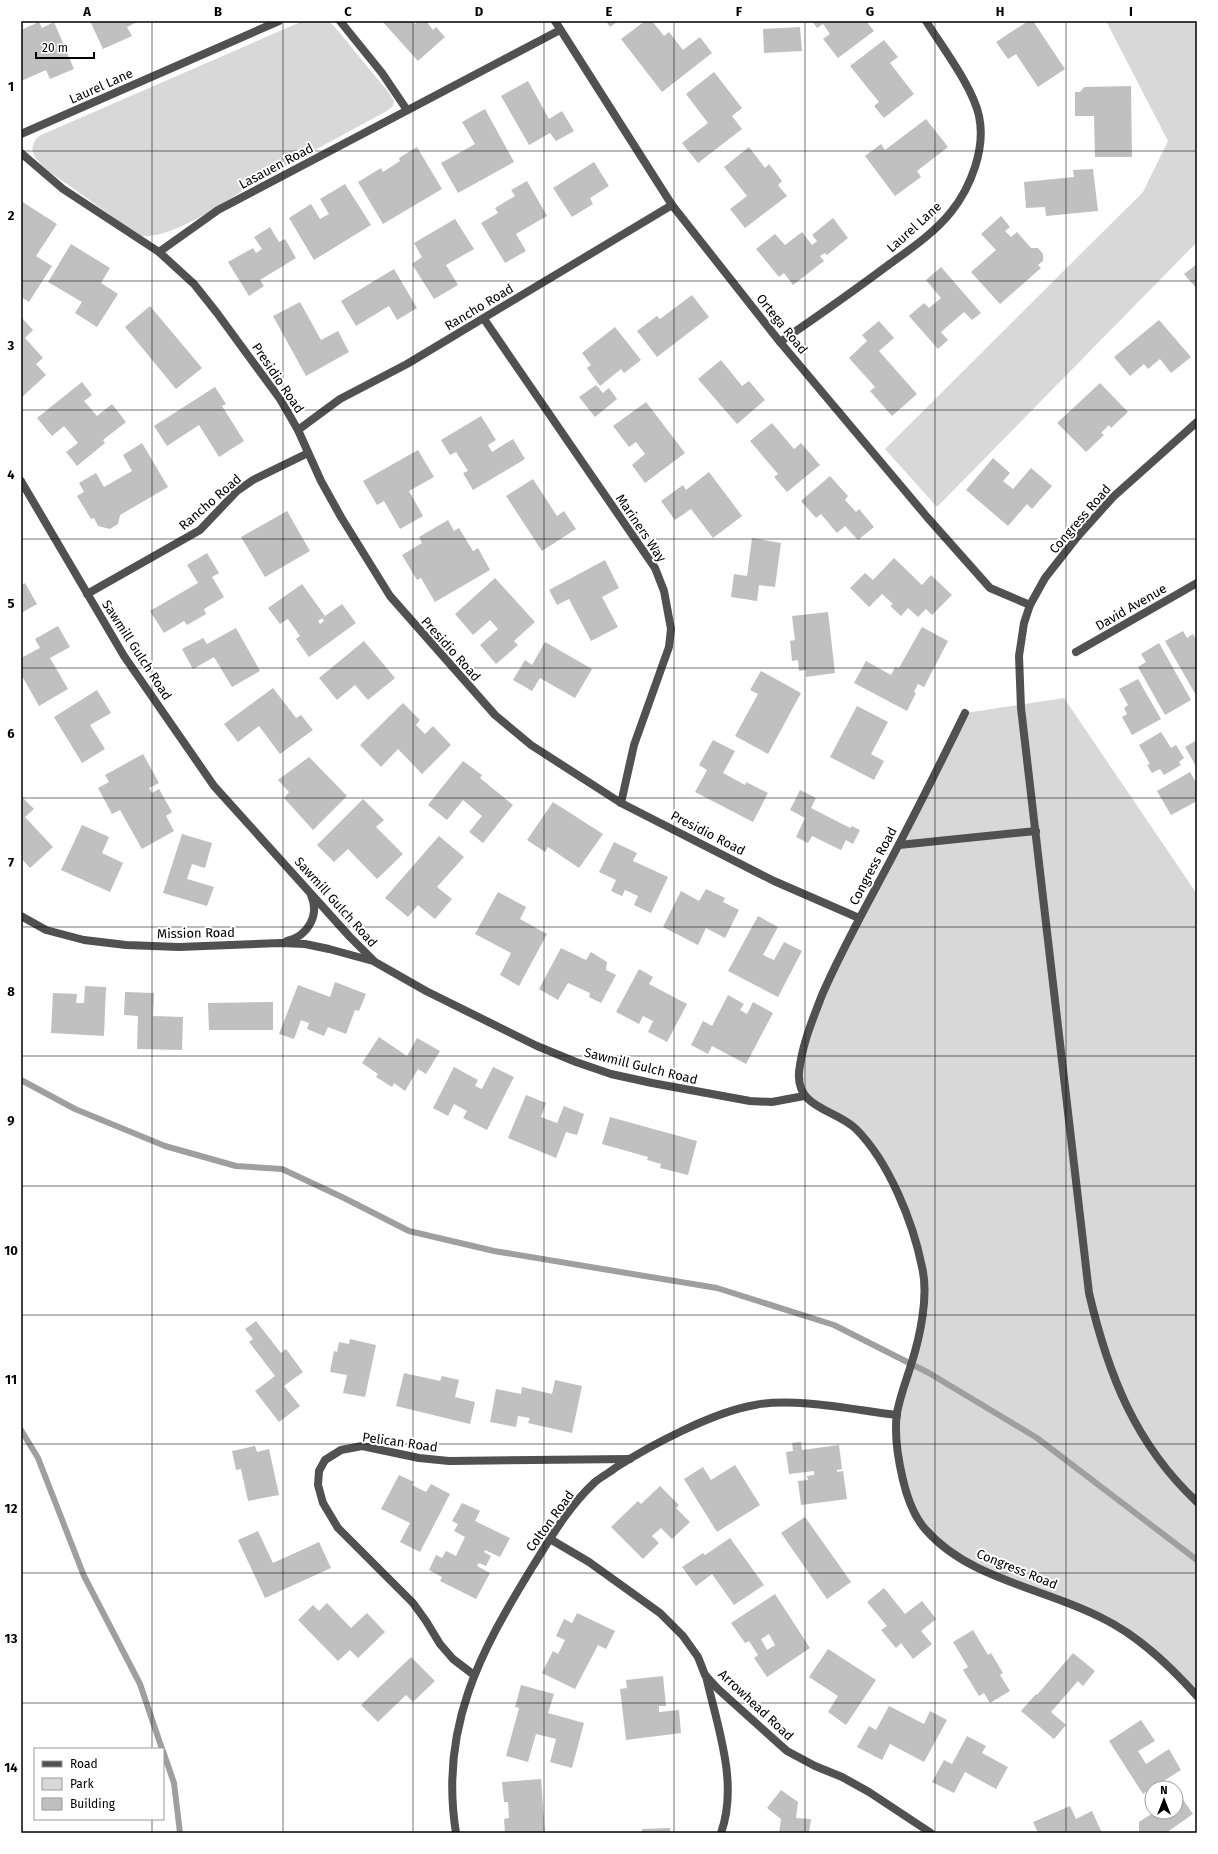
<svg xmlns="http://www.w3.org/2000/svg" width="1218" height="1854" viewBox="0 0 1218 1854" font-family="'Fira Sans',sans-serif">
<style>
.green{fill:#d8d8d8}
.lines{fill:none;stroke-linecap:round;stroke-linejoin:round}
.stream{stroke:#9f9f9f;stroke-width:6}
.building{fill:#c0c0c0;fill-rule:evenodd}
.street{stroke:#515151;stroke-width:8}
.grid{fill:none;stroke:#000;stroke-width:1;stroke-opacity:0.55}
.labels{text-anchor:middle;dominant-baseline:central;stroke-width:4;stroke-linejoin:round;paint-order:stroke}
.street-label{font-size:13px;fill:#000;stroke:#fff}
.neatline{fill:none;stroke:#000;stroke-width:1.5}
.grid-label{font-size:13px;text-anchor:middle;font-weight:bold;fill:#000}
</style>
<rect width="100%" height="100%" fill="#fff"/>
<g class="green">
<path d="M303 21H328L334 26 389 93 394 101 393 106 387 111C346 133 305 155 264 178 233 195 177 239 142 236 119 222 97 205 74 189 62 180 45 171 36 158 29 150 33 140 41 135Z"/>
<polygon points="1106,21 1194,21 1197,27 1197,242 937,507 885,449 1143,192 1168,141"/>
<polygon points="1064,698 1197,894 1197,1696 1126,1632 986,1572 923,1528 904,1486 897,1415 912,1364 924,1290 914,1237 882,1163 854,1126 804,1096 800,1070 833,970 965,713"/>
</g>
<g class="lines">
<g class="stream">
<polyline points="21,1080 75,1109 165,1146 236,1166 282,1169 344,1198 409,1231 494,1251 717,1288 834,1325 929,1373 1037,1438 1197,1560"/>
<polyline points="21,1430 38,1458 84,1576 140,1684 162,1749"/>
<polyline points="163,1751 174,1783 180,1833"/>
</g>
</g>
<g class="building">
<polygon points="90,21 139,21 127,27 132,36 103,49"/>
<polygon points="382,21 412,21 415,24 418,21 426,21 433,30 436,27 445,37 418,61"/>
<polygon points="606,21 618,21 610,27"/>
<polygon points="645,21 652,21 664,36 669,32 683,50 700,37 712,53 662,92 621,39"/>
<polygon points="812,21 866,21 874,31 838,58 823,39 830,34 823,24 817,28"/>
<polygon points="1028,21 1033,21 1065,69 1038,87 1016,54 1008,59 996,42"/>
<polygon points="39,22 42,28 54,22 74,69 50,79 46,70 21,81 21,30"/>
<polygon points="800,27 802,51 764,53 763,29"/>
<polygon points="884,40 898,57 890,63 914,94 884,118 874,106 879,102 850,66"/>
<polygon points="714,72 742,108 732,116 742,129 698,163 682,143 708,123 686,94"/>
<polygon points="528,81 549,119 562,111 574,131 556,141 550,133 529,145 501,96"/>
<polygon points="1131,86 1132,157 1095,157 1094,116 1075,116 1075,92 1080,92 1084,87"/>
<polygon points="485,109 514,162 458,193 441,163 475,144 462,122"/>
<polygon points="926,119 948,147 917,171 921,177 895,196 865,156 881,144 885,150"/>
<polygon points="417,147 442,189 383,224 358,182 381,168 383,172 400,161 399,158"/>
<polygon points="749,147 765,168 769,164 782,181 778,185 787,196 745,228 730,209 747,196 724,167"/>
<polygon points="594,162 609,186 590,198 593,204 572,217 553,188"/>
<polygon points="1093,169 1098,211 1046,216 1045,207 1026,208 1024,182 1074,177 1073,170"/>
<polygon points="527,181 547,216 516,234 526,251 505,263 481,223 498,213 495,208 515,196 511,190"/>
<polygon points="345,184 371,225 314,260 289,218 311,204 320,219 329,214 320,199"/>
<polygon points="21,201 57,224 36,256 52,266 29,302 21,297"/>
<polygon points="1001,216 1010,227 1005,231 1011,237 1017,232 1031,248 1038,248 1043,254 1043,261 1038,265 1041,268 1000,304 971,272 996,250 981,234"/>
<polygon points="833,218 848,238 827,255 825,253 820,256 824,261 793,285 784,273 779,277 756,249 775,234 785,245 802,232 812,245 817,241 812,235"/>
<polygon points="455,219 474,249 446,265 458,285 434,299 412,264 422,257 414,243"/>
<polygon points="270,227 279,242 285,239 296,258 260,280 264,286 249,296 228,262 253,248 256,253 262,249 254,237"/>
<polygon points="71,244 110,268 101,283 118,294 97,327 75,313 82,302 48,282"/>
<polygon points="1197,264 1197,289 1184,274"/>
<polygon points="941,267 981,313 972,320 964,312 941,332 948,340 938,349 909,316 924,303 929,308 941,298 926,280"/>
<polygon points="394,269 417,308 397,320 389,306 356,326 341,301"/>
<polygon points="692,295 709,317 657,357 637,331 657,316 660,319"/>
<polygon points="300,302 321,340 338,331 349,352 306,376 273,316"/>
<polygon points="150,306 202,368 176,389 125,327"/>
<polygon points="21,317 33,330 25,338 43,358 36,364 46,375 21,398"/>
<polygon points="1159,320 1191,357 1171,373 1160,359 1148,369 1144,364 1130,376 1114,357"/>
<polygon points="879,321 894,338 879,351 917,394 892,416 870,391 875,387 849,358 867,341 862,335"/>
<polygon points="615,327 641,360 624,373 621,369 600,386 587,368 591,365 582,353"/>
<polygon points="721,360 742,386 749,381 765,400 737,424 698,379"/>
<polygon points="82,382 92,395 84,401 97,416 112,404 126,422 103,440 105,443 77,466 66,452 78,443 64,426 52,436 37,418"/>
<polygon points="1100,383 1128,412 1111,428 1109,425 1101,433 1104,435 1086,452 1057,423"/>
<polygon points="596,385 603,393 609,388 617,399 595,417 579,397"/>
<polygon points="215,387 226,404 222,406 244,441 219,457 199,425 167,446 154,426"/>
<polygon points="646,402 685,453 645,483 632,465 645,454 636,442 629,447 613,426"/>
<polygon points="481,416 496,440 488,445 492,452 513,439 525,459 473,490 463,473 468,471 456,452 450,455 441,440"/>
<polygon points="772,423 794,449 801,443 820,465 787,492 774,477 778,474 750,441"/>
<polygon points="142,443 168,487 120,515 118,524 110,529 98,526 94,518 91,519 77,496 84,492 79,483 96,473 104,487 132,471 123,455"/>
<polygon points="418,450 434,477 409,491 423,516 400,529 384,501 377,505 363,481"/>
<polygon points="993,458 1010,473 1003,481 1013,489 1031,468 1052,486 1032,509 1027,504 1008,526 966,490"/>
<polygon points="709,472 742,516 713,538 691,509 675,520 661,501 683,485 686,490"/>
<polygon points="830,476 848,496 845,500 856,512 859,509 874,527 858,540 845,526 837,533 821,514 816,518 801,501"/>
<polygon points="533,479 557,516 564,511 576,529 542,551 506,496"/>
<polygon points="287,511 310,551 265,577 241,537"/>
<polygon points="448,520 454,531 459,528 473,551 478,548 490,570 435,602 421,578 417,580 402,555 422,543 419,537"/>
<polygon points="752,538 781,543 775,587 759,585 757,601 731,597 734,574 747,576"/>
<polygon points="207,553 219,573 212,577 224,597 204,609 206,614 187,625 184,621 164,633 150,611 198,583 187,565"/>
<polygon points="894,558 922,585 931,575 952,595 932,615 926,609 918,617 908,608 901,616 890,606 893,604 882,594 869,607 850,588 865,573 873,580"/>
<polygon points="605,560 619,588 602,597 618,627 591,641 569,599 557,605 549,590"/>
<polygon points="495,578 535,622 514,641 518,645 496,664 480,645 498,629 490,620 473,635 455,614"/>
<polygon points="25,583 37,604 21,613 21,586"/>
<polygon points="302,584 325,616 318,621 320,624 324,621 322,618 342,604 356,623 309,657 296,639 300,636 288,619 280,624 268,608"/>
<polygon points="828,612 835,673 806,677 806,670 799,671 798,660 792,661 790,641 795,640 792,616"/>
<polygon points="58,626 70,647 50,658 68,689 39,706 21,674 21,658 40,648 35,639"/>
<polygon points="922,627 948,641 924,687 918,684 914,692 916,693 907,711 854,683 866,661 891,675 895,667 899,668"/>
<polygon points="236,628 260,671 232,687 214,657 193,669 182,649 203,638 207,644"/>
<polygon points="1183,631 1187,638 1193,634 1197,641 1197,697 1165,641"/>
<polygon points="364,641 395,678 368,700 355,685 337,700 319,678"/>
<polygon points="545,642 592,669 575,698 540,678 532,691 513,680 525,660 532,665"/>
<polygon points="1159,643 1191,700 1165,715 1138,667 1146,662 1141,654"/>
<polygon points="761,671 801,693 768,754 735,736 758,694 750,690"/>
<polygon points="1138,679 1161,719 1132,735 1122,717 1127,714 1124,708 1128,705 1119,689"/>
<polygon points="273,688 296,718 301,715 313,730 280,754 259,726 238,742 224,724"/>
<polygon points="97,690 111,713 90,725 105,749 82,763 54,717"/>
<polygon points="403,703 420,720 416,725 425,734 433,726 451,745 422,774 398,749 381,767 360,745"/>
<polygon points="857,706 888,722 871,754 884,761 874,780 830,757"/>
<polygon points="1161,732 1171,748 1176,745 1184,758 1179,762 1181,765 1164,775 1160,769 1152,773 1147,765 1150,764 1139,745"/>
<polygon points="713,740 735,751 723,773 745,785 746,782 768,793 753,822 695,792 707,770 699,765"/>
<polygon points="1197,740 1197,768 1185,747"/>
<polygon points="143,754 159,783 149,788 152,793 159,789 172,812 166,816 174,831 142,849 120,810 112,814 98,788 109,782 105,775"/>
<polygon points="309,757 347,796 313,830 284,798 289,792 278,780"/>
<polygon points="463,761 482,775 480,778 513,805 483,843 469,832 482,816 463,800 447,820 428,805"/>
<polygon points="1190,772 1197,784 1197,801 1171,815 1157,791"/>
<polygon points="800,790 816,798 811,808 850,828 852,826 860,830 853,844 846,840 841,850 812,836 808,843 796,837 805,818 790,810"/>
<polygon points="21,796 34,809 25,817 53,847 30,868 21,858"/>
<polygon points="363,799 384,820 376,827 403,854 377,879 348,849 334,862 317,845"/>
<polygon points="553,802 603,834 579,868 548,847 545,852 527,840"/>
<polygon points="82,825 109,837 102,853 123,863 110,892 61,870"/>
<polygon points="182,834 212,843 205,868 192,864 187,879 214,887 207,906 163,893"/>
<polygon points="439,836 464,857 437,887 452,899 435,919 418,905 408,917 385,898"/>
<polygon points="614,842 637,853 633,861 668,877 651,913 634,905 638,896 625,890 622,896 611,891 616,880 599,872"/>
<polygon points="706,889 725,898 723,902 739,910 725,938 706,928 698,945 663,927 681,891 699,901"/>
<polygon points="498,892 526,907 520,919 547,934 519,986 500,975 511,953 475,934"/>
<polygon points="758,916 778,927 763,955 774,960 784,942 802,951 778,997 728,971"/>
<polygon points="561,948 586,960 591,952 607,962 606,970 616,975 601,1003 589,997 590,993 568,983 558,1000 539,989"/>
<polygon points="639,969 653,977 649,984 687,1004 667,1042 648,1032 653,1021 643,1016 639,1024 616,1012"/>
<polygon points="335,982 366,994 359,1011 355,1010 346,1034 328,1027 324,1036 307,1029 309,1023 301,1020 294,1039 279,1034 298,985 330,997"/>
<polygon points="85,986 106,987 104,1036 51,1033 53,993 77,994 76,1003 84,1003"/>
<polygon points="125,992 154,993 153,1016 183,1017 182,1050 137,1049 138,1016 124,1015"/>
<polygon points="728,995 744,1004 740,1010 747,1014 753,1002 773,1013 746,1064 712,1046 708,1054 691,1045 703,1021 712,1026"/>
<polygon points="273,1002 273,1030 209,1030 208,1003"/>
<polygon points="379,1037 407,1056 417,1038 440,1051 426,1074 418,1069 405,1091 394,1083 392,1087 376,1077 378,1074 362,1063"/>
<polygon points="454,1067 478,1080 475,1086 482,1089 493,1067 514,1077 487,1130 463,1118 467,1111 454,1104 448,1116 433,1108"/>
<polygon points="526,1095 546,1103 541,1117 557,1123 564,1106 584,1114 577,1135 566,1132 556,1158 508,1138"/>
<polygon points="610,1117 697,1141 688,1175 660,1168 661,1164 647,1160 648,1157 602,1144"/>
<polygon points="256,1321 281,1353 286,1349 303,1372 284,1386 300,1406 279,1422 255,1391 275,1376 249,1342 253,1339 245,1329"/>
<polygon points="350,1339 376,1345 365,1397 343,1393 347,1375 330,1372 334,1351 337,1352 339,1342 349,1344"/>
<polygon points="404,1373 440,1381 442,1376 459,1380 455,1397 475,1402 470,1424 396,1406"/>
<polygon points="555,1380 582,1386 572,1433 528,1423 530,1418 518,1416 516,1427 490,1422 496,1389 521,1394 522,1387 552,1394"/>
<polygon points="801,1442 802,1450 839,1445 842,1469 837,1470 837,1472 843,1471 847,1499 801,1505 798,1481 808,1480 807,1476 814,1475 814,1471 789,1474 786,1452 793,1451 792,1443"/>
<polygon points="255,1446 257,1452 269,1449 279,1495 248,1501 241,1469 236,1470 232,1451"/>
<polygon points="735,1465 760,1505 717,1532 684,1479 703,1467 711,1480"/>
<polygon points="399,1475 414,1482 412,1485 426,1492 431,1484 450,1494 420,1552 400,1542 410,1523 381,1509"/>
<polygon points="660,1486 679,1505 676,1508 690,1522 672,1539 661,1528 652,1536 659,1543 643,1559 611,1527 638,1501 641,1504"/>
<polygon points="462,1503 480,1511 475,1521 510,1538 500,1557 485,1550 484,1552 491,1556 486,1566 479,1563 477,1566 490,1573 476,1599 440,1581 442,1577 429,1570 436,1555 442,1558 446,1551 456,1556 465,1537 454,1531 458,1524 452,1521"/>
<polygon points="805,1517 851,1582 827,1599 781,1533"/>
<polygon points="258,1531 273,1563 319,1542 331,1568 265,1598 238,1540"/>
<polygon points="730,1538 764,1585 734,1605 712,1574 696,1586 682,1567 703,1553 705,1555"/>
<polygon points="884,1588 905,1614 922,1601 936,1619 921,1631 932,1644 913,1659 901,1643 896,1648 881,1630 887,1626 867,1602"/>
<path d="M775 1594 810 1648 767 1677 754 1658 758 1655 749 1641 745 1643 731 1623ZM769 1634 775 1645 767 1650 761 1639Z"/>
<polygon points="327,1603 351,1628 367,1613 385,1632 358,1658 350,1650 338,1661 298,1620 313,1605 319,1611"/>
<polygon points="577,1613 615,1631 606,1649 598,1645 575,1689 542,1673 553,1651 558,1654 565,1640 556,1636 564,1619 572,1623"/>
<polygon points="973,1630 988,1655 991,1653 1003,1673 1000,1675 1010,1691 990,1703 984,1693 979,1696 963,1670 968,1667 953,1642"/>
<polygon points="828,1649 876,1680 846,1725 828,1712 838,1696 809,1677"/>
<polygon points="1073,1653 1095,1671 1083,1686 1078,1681 1051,1712 1066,1725 1054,1739 1021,1711 1036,1694 1037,1695"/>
<polygon points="411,1657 435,1681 413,1702 406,1695 378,1722 361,1705"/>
<polygon points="663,1676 666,1706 659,1706 659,1712 679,1710 681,1733 626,1740 620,1689 627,1688 626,1680"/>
<polygon points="521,1685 554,1694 548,1713 584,1723 572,1768 550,1762 556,1739 536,1734 528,1762 506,1756 519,1708 515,1707"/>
<polygon points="889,1706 924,1724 930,1711 947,1720 924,1762 890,1744 882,1760 857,1747 869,1726 876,1730"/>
<polygon points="1141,1720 1155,1741 1138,1751 1146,1764 1169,1749 1181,1770 1143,1794 1109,1741"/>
<polygon points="967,1736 986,1746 982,1753 1008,1767 996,1789 965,1772 954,1793 932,1782 944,1760 952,1764"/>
<polygon points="541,1779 545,1833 505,1833 504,1819 509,1818 508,1802 504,1802 502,1782"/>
<polygon points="781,1790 798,1802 796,1818 811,1819 809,1833 779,1833 781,1819 767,1808"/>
<polygon points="1179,1794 1193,1814 1166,1833 1139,1833 1139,1822 1154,1812 1176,1812 1176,1797"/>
<polygon points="1070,1806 1076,1819 1092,1811 1102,1833 1038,1833 1033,1822"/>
<polygon points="670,1828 670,1833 642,1833 642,1829"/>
</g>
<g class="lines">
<g class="street">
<polyline points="340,21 382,73 407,110"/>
<polyline points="555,21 672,205 780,342 927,517 990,588 1030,605"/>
<polyline points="21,134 279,21"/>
<polyline points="21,153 63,189 159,252 218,210 560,30"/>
<polyline points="159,252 194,284 217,313 280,399 298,430 321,481 341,517 390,596 495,715 531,745 621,803 774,881 859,918"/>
<polyline points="484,319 655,568 664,591 671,629 669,647 634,745 621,803"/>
<path d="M780 342C818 316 855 290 891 263 912 248 935 232 951 212 971 187 986 148 979 116 973 87 942 47 926 21"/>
<path d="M1197 422 1113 497 1078 536 1045 578 1030 605 1024 623 1019 656 1021 708 1089 1293C1108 1374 1135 1444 1197 1502"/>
<polyline points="298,430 340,399 407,364 672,205"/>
<polyline points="21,481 124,656 214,786 350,937 375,962 426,991 537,1046 576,1062 611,1074 652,1083 750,1101 772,1102 804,1096"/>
<polyline points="87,594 200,530 237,491 253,480 308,453"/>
<polyline points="1076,652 1197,583"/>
<path d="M965 713C943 758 921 802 898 846 872 896 844 944 822 995 812 1021 802 1045 799 1072 796 1109 836 1109 856 1129 889 1162 913 1222 922 1267 929 1296 920 1337 911 1365 906 1381 900 1396 897 1413 894 1434 898 1459 903 1480 907 1497 914 1517 926 1530 970 1580 1045 1588 1102 1618 1139 1636 1170 1666 1197 1696"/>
<polyline points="899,845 1036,831"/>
<polyline points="21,916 46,930 84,940 126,945 179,947 280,943 305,944 329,949 373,961"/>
<path d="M287 941C308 936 320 915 311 895"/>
<polyline points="550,1539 589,1562 660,1613 683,1636 698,1657 705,1675 718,1689 787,1751 815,1766 842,1777 869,1792 931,1833"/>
<polyline points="474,1675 453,1659 440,1644 426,1621 413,1603 338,1528 323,1503 318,1485 319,1471 325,1460 341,1450 362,1446 419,1458 449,1461 630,1459"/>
<path d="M706 1676C717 1726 739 1783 721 1833"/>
<path d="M456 1833C439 1728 480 1652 533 1566 551 1537 569 1506 595 1482 601 1477 609 1473 615 1468 651 1445 713 1412 755 1405 794 1397 855 1410 897 1415"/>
</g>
</g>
<path class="grid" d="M152 21V1749M283 21V1833M413 21V1833M544 21V1833M674 21V1833M805 21V1833M935 21V1833M1066 21V1833M21 151H1197M21 281H1197M21 410H1197M21 539H1197M21 668H1197M21 798H1197M21 927H1197M21 1056H1197M21 1186H1197M21 1315H1197M21 1444H1197M21 1573H1197M21 1703H1197M152 1819V1833"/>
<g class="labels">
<g class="street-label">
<text transform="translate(101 86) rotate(-24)">Laurel Lane</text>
<text transform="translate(276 166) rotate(-28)">Lasauen Road</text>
<text transform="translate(914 227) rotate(-42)">Laurel Lane</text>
<text transform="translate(479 307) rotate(-31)">Rancho Road</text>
<text transform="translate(782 324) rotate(51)">Ortega Road</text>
<text transform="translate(278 378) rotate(56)">Presidio Road</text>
<text transform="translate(210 502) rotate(-41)">Rancho Road</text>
<text transform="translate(1080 519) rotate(-49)">Congress Road</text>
<text transform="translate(641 528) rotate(56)">Mariners Way</text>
<text transform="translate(1131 607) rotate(-30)">David Avenue</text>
<text transform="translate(451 649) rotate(48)">Presidio Road</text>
<text transform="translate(137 650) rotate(57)">Sawmill Gulch Road</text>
<text transform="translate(708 833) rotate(27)">Presidio Road</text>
<text transform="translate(873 866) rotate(-62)">Congress Road</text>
<text transform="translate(336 902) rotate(48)">Sawmill Gulch Road</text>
<text transform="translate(196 933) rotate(-1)">Mission Road</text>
<text transform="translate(641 1066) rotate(14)">Sawmill Gulch Road</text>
<text transform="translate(400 1442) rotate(8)">Pelican Road</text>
<text transform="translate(550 1521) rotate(-54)">Colton Road</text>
<text transform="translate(1017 1569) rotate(22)">Congress Road</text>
<text transform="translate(756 1705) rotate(43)">Arrowhead Road</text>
</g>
</g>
<rect width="1218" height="1854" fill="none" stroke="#ffffff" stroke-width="44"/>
<rect x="34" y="1748" width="130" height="72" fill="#ffffff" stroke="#999999"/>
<rect x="42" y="1761" width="20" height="6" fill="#515151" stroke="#999999"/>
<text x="70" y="1768" font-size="12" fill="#000000">Road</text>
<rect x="42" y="1778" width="20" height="12" fill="#d8d8d8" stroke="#999999"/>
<text x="70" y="1788" font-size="12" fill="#000000">Park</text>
<rect x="42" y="1798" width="20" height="12" fill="#c0c0c0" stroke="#999999"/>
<text x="70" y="1808" font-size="12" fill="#000000">Building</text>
<g transform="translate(1164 1800)"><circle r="19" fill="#ffffff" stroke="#999999"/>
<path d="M0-3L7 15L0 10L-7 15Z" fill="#000000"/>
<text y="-6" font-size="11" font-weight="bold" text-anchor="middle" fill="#000000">N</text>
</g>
<path d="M36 52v6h58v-6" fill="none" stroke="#000000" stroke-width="2"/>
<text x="42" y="52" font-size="12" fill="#000000" stroke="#ffffff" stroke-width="3" paint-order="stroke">20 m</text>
<rect x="22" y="22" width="1174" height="1810" class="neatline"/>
<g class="grid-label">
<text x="87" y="16">A</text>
<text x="218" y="16">B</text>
<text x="348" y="16">C</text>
<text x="479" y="16">D</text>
<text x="609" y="16">E</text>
<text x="739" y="16">F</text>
<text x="870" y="16">G</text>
<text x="1000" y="16">H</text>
<text x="1131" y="16">I</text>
<text x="11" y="91">1</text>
<text x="11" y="220">2</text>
<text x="11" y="350">3</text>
<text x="11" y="479">4</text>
<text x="11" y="608">5</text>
<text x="11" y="738">6</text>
<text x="11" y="867">7</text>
<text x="11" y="996">8</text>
<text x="11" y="1125">9</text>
<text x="11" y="1255">10</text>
<text x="11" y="1384">11</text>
<text x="11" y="1513">12</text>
<text x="11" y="1643">13</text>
<text x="11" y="1772">14</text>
</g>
</svg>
